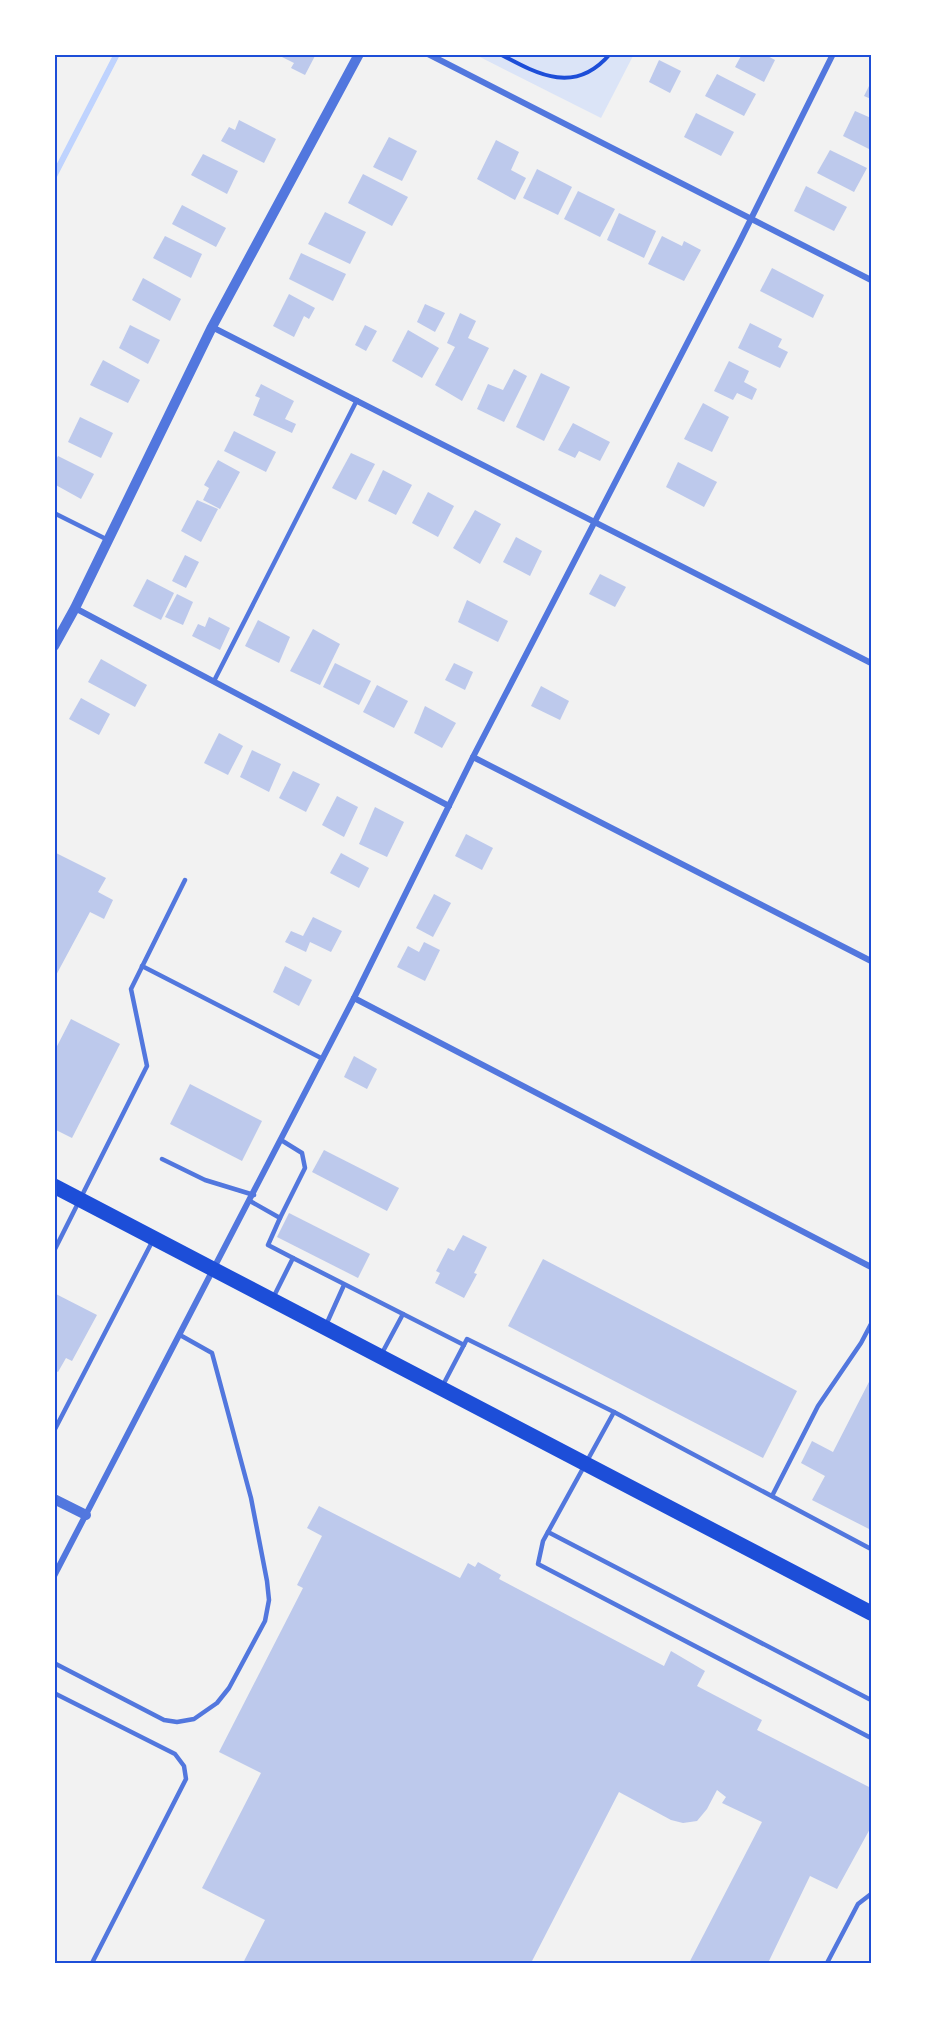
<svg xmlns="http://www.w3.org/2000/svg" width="925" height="2017" viewBox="0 0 925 2017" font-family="Quicksand,sans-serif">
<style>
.green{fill:#dbe4f7}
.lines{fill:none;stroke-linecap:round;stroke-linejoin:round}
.stream{stroke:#bfd3fe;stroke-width:6}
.building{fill:#bdc9ec}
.path{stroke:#1d4ed8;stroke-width:4}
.service{stroke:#5277de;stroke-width:4.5}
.minor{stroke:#5277de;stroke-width:6}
.tertiary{stroke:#5277de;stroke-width:10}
.primary{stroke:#1d4ed8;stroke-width:15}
.neatline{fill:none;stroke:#1d4ed8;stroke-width:2}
</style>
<rect width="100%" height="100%" fill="#f2f2f2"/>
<polygon class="green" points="474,54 634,54 601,118"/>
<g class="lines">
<polyline class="stream" points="54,176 117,54"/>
</g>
<g class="building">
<polygon points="282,54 316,54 305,75 291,68 294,63 280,56"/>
<polygon points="742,54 764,54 775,60 764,82 735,67"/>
<polygon points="659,60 681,71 670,93 649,82"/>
<polygon points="717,74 756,94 744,116 705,96"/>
<polygon points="871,82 871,99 864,96"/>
<polygon points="855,111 871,118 871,150 843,136"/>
<polygon points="696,113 734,132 721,156 684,137"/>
<polygon points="239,120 276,139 264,163 221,141 229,127 235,130"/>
<polygon points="389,137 417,151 402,181 373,167"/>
<polygon points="496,140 519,152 511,170 526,178 515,200 477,179"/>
<polygon points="830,150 867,168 854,192 817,173"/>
<polygon points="203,154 238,171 227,194 191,175"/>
<polygon points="537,169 572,187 558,215 523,198"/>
<polygon points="363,174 408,197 392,226 348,203"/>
<polygon points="806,186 847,207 834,231 794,211"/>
<polygon points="578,191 615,209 600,237 564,219"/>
<polygon points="182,205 226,228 216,247 172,224"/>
<polygon points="325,212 366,232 350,264 308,244"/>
<polygon points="619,213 656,231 644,258 607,240"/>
<polygon points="165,236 202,254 191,278 153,258"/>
<polygon points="662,236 682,246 684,241 701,250 684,281 648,264"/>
<polygon points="301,253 346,274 333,301 289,279"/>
<polygon points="772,268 824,295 813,318 760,291"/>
<polygon points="143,278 181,299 170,321 132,300"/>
<polygon points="289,294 315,308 309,319 304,316 294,337 273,326"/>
<polygon points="425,304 445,313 435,332 417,322"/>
<polygon points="460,313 476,321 468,338 489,348 462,401 435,385 455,347 447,343"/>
<polygon points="750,323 782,339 778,347 788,352 780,368 738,348"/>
<polygon points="130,325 160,340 148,364 119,348"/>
<polygon points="365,325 377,331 366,351 355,345"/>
<polygon points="408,330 439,348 422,378 392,361"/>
<polygon points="103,360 140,380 128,403 90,385"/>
<polygon points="729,361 749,371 744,382 757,389 752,400 737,393 733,400 714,391"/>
<polygon points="514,369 527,376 504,422 477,409 488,384 503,390"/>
<polygon points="541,373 570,387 544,441 516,427"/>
<polygon points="261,384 294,401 285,419 296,424 292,433 253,415 260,398 255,396"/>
<polygon points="703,403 729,417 712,452 684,439"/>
<polygon points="80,417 113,433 101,458 68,442"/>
<polygon points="573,423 610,442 600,461 579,451 575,458 558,450"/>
<polygon points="234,431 276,452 266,472 224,451"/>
<polygon points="351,453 375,464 356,500 332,488"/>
<polygon points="58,456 94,474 81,499 54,484 54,463"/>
<polygon points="218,460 240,472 220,509 203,500 209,488 204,485"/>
<polygon points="678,462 717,482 704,507 666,487"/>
<polygon points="383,470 412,485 396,515 368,501"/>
<polygon points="428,492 454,506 438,537 412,523"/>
<polygon points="197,500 218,509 201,542 181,531"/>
<polygon points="475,510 501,524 480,564 453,548"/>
<polygon points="516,537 542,551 530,576 503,562"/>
<polygon points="185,555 199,562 186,588 172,581"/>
<polygon points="600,574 626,587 615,607 589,594"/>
<polygon points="147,579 174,593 161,620 133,606"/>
<polygon points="177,594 193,602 183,625 165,617"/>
<polygon points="467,600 508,621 498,642 458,622"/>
<polygon points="209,617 230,628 220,650 192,636 198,624 205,627"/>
<polygon points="258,620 290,637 279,663 245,646"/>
<polygon points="313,629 340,644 320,685 290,671"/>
<polygon points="101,659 147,685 135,707 88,682"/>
<polygon points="335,663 371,681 359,705 323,687"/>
<polygon points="454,663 473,672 465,690 445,680"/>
<polygon points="377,685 408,701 394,728 363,712"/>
<polygon points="541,686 569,701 560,720 531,706"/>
<polygon points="81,698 110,714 99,735 69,719"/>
<polygon points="425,706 456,723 442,748 414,733"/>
<polygon points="219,733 243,746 228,775 204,763"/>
<polygon points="252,750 281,764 269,792 240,777"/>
<polygon points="293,771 320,784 306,812 279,798"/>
<polygon points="337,796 358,807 344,837 322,825"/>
<polygon points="375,807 404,822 387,857 359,844"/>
<polygon points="466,834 493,848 482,870 455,856"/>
<polygon points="54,852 106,878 98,892 113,900 104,919 90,912 54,979"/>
<polygon points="341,853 369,868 359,888 330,873"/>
<polygon points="434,894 451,903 433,937 416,928"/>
<polygon points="313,917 342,931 331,952 310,942 306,952 285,942 291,931 303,936"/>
<polygon points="424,942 440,950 425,981 397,967 408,946 419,952"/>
<polygon points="285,966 312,980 299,1006 273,992"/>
<polygon points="71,1019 120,1044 72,1138 54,1129 54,1052"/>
<polygon points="354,1056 377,1069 367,1089 344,1077"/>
<polygon points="190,1084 262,1121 242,1161 170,1124"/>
<polygon points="324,1150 399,1188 387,1211 312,1172"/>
<polygon points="289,1213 370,1254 358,1278 277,1237"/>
<polygon points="463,1235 487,1247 474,1273 477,1274 464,1298 435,1283 440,1273 436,1271 448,1248 454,1251"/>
<polygon points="543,1259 797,1391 763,1458 508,1326"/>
<polygon points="54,1293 97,1315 72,1361 66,1358 58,1372 54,1370"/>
<polygon points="871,1378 871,1530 812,1500 825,1476 801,1463 812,1441 833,1452"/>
<polygon points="319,1506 460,1578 468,1563 475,1567 478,1562 501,1575 499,1579 664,1666 671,1651 705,1671 697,1686 762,1720 757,1730 871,1788 871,1827 837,1889 810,1876 768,1963 689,1963 762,1822 722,1803 726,1797 717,1790 707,1809 697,1821 683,1823 671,1820 619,1792 531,1963 243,1963 265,1920 202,1888 261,1773 219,1752 303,1588 297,1585 322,1536 307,1528"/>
</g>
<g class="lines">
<path class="path" d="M500 54C539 75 575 95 610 54"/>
<g class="service">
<polyline points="54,513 108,540"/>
<polyline points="214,681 357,400"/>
<polyline points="142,966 323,1059"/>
<polyline points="162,1159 205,1180 254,1195"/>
<polyline points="250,1201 280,1218 268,1245 293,1258"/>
<polyline points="280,1218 305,1168 302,1153 281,1140"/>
<polyline points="54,1251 147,1066 131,989 185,880"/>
<polyline points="273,1298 293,1258 403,1314"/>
<polyline points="326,1325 344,1285"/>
<polyline points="381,1355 403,1314 464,1345"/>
<polyline points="443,1385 467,1339 614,1412 871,1549"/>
<polyline points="614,1412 543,1541 538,1564 871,1738"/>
<polyline points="54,1431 152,1242"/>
<polyline points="772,1496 818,1406 861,1343 871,1324"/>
<polyline points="548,1532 871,1700"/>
<polyline points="54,1663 164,1720 177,1722 194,1719 217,1703 229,1688 265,1621 269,1600 267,1581 251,1498 212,1353 180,1335"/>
<polyline points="54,1693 175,1754 184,1766 186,1779 92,1963"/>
<polyline points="827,1963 858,1904 871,1894"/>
</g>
<g class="minor">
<polyline points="428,54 871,280"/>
<polyline points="212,327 871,663"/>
<polyline points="75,608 449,806"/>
<polyline points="473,757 871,961"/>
<polyline points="354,998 871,1267"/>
<polyline points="54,1576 354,998 473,757 739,243 833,54"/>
</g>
<g class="tertiary">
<polyline points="54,646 75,608 212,327 359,54"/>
<polyline points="54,1499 86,1515"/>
</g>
<polyline class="primary" points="54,1186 871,1613"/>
</g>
<rect width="925" height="2017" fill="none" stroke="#ffffff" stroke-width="111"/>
<rect x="56" y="56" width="814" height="1906" class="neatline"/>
</svg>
